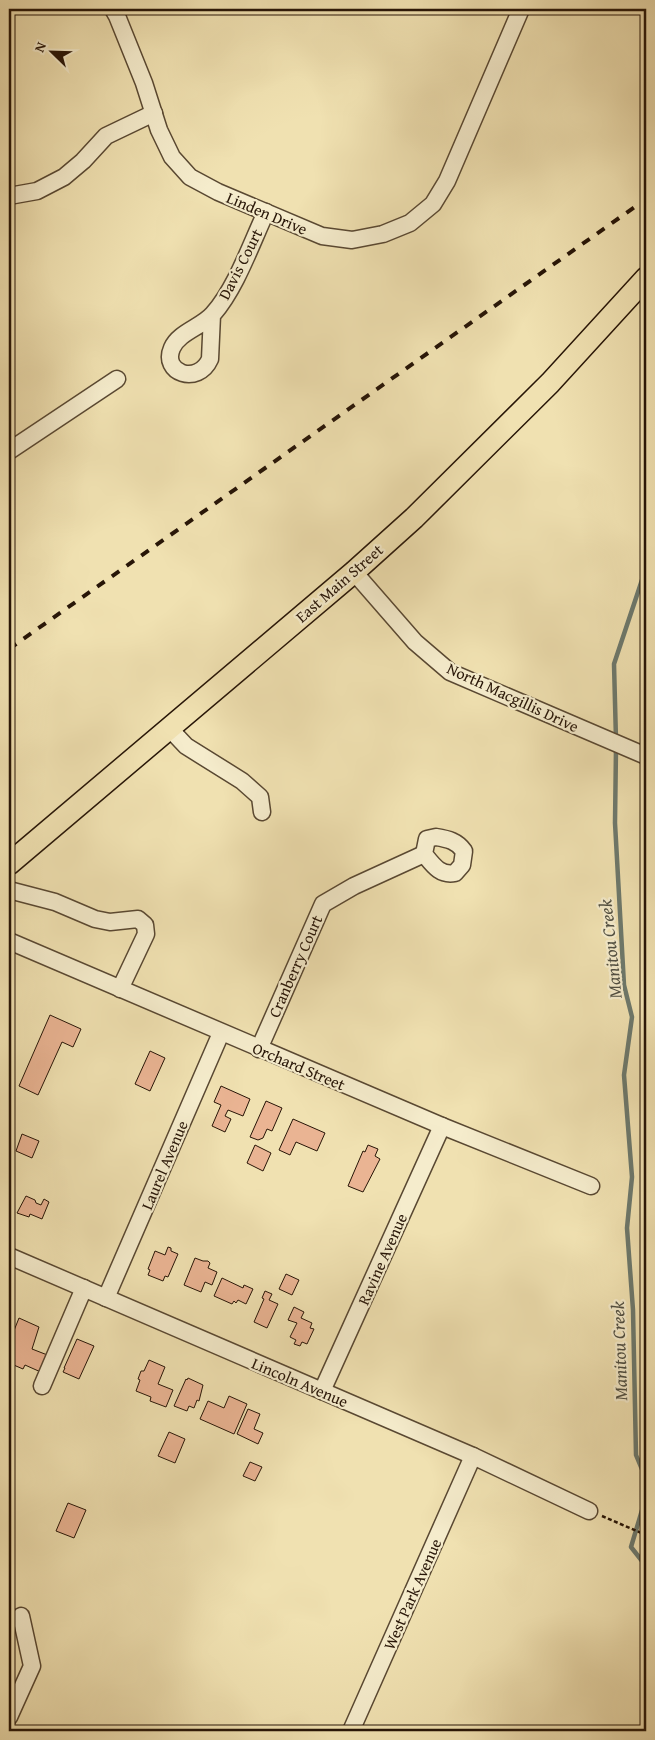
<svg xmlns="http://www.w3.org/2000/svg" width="655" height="1740" viewBox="0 0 655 1740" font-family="'Gentium Book Plus',serif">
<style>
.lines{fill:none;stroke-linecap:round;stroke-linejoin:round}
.stream{stroke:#6d796d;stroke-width:4.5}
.building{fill:#eab493;stroke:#271507}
.minor-casing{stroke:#594832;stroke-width:19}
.major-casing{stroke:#271507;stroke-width:24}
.path{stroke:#271507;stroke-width:2.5;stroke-dasharray:4 2.5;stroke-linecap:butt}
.minor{stroke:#f5eccc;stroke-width:16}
.major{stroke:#f0e1b1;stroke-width:21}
.rail{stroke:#271507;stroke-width:4;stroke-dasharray:9 9;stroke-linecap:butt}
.labels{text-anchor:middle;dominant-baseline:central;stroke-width:4.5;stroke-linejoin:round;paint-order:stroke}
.street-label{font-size:16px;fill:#271507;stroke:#f5eccc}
.water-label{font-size:18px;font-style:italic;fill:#504f42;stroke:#f5eccc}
</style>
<rect width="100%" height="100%" fill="#f0e1b1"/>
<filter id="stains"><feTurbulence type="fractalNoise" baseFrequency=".004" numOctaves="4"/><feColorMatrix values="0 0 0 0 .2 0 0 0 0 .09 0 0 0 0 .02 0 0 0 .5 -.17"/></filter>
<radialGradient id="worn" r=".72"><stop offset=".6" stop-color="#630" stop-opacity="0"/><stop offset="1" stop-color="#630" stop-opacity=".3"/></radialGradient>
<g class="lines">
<g class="stream">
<polyline points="616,740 614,664 646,568"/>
<polyline points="616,748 615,823 624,985 632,1017 624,1075 632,1177 627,1228 633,1310 636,1455 646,1479"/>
<polyline points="646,1497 631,1547 646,1566"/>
</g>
</g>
<g class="building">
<polygon points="50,1015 81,1029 73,1047 62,1042 38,1095 19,1086"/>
<polygon points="150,1051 165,1058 150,1091 135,1084"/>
<polygon points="221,1086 250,1099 243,1116 228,1110 225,1116 231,1119 225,1132 212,1126 221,1105 214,1102"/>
<polygon points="266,1101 282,1108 272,1131 267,1129 263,1138 258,1140 250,1137"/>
<polygon points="293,1119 325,1133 317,1151 296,1142 290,1155 279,1150"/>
<polygon points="22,1134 39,1141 32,1158 16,1151"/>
<polygon points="255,1145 271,1153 263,1171 247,1163"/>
<polygon points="368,1145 378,1149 375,1156 380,1159 363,1192 348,1186 363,1151 365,1152"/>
<polygon points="26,1196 35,1200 36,1203 41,1205 44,1199 49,1202 42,1219 30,1214 29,1217 17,1213"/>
<polygon points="168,1247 171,1248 171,1251 178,1254 168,1277 165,1276 163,1281 148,1275 150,1270 148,1269 155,1251 165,1255"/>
<polygon points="195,1258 203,1261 208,1261 210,1263 208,1268 217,1272 212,1285 205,1282 201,1292 184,1285"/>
<polygon points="286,1274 299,1280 292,1295 279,1289"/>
<polygon points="222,1278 243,1288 244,1285 253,1289 246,1304 238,1300 236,1303 234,1301 232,1304 214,1296"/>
<polygon points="265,1291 272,1294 269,1300 278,1304 267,1328 254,1322 264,1299 262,1298"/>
<polygon points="294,1307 304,1312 301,1318 312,1323 310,1328 314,1329 307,1344 302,1342 300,1346 294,1344 296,1340 290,1337 297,1323 288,1320"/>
<polygon points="19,1318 39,1327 32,1349 50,1356 43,1373 25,1365 23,1369 9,1363 9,1343"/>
<polygon points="77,1339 94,1346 79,1379 63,1372 65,1368 64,1368"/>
<polygon points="149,1360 165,1367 158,1384 173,1390 166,1407 150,1401 151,1397 136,1391 140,1380 138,1379 141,1371 144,1371"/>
<polygon points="188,1378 203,1385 199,1401 197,1400 194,1408 189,1406 187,1411 174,1406 186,1379 187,1380"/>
<polygon points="229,1396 247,1404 234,1434 200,1419 208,1401 224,1408"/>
<polygon points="248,1409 260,1414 254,1429 263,1433 258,1444 237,1434"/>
<polygon points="169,1432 185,1439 175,1463 158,1456"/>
<polygon points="250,1462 262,1467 255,1481 243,1476"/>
<polygon points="68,1503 86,1510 74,1538 56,1531"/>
<polygon points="9,1562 14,1592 9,1596"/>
</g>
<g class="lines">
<g class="minor-casing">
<g id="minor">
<polyline points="113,9 117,16 144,83 159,130 172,157 190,177 218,192 322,236 352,240 383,234 410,223 433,204 447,181 521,9"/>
<polyline points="9,196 37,191 64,177 83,161 106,136 154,113"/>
<path d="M212 315 210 359C198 386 161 373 172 348 179 332 202 327 213 314 236 288 251 244 266 212"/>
<polyline points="9,451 117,379"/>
<polyline points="354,572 415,642 450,672 646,756"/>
<polyline points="169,728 186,746 242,781 260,797 262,812"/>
<path d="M436 837C448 839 457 841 464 851L462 865 455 873C440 876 433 865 424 854L427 839Z"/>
<polyline points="9,890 55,902 95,919 110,922 138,919 145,925 146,934 120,989"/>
<polyline points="9,941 442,1126 591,1186"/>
<polyline points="259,1049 323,904 354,886 424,854"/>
<polyline points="9,1256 473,1456 589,1511"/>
<polyline points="106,1298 221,1033"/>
<polyline points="42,1386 84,1288"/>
<polyline points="322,1391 442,1126"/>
<polyline points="9,1717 32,1666 21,1616"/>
<polyline points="351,1731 473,1456"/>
</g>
</g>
<g class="major-casing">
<polyline id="major" points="9,864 354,572 414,518 550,383 646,278"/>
</g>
<polyline class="path" points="602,1516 646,1535"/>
<use href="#minor" class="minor"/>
<use href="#major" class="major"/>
<polyline class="rail" points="9,649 646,199"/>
</g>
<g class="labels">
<g class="street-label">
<text transform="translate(267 213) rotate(23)">Linden Drive</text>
<text transform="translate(240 264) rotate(-63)">Davis Court</text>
<text transform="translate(339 583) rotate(-41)">East Main Street</text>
<text transform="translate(513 697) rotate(25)">North Macgillis Drive</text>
<text transform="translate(295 966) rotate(-66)">Cranberry Court</text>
<text transform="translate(299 1066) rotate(23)">Orchard Street</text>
<text transform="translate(164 1165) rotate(-67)">Laurel Avenue</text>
<text transform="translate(382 1259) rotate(-66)">Ravine Avenue</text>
<text transform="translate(300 1382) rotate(23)">Lincoln Avenue</text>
<text transform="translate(412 1594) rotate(-66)">West Park Avenue</text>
</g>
<g class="water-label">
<text transform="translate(610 949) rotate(-96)">Manitou Creek</text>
<text transform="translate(619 1351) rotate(-92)">Manitou Creek</text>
</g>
</g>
<rect width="655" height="1740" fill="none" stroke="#f0e1b1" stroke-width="30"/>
<rect x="10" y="10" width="635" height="1720" fill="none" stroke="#271507" stroke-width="2.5"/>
<rect x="15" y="15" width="625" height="1710" fill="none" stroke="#271507"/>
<g transform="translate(52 52) rotate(293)" stroke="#f5eccc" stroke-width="4" paint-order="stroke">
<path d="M0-4L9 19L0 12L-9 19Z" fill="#271507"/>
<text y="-8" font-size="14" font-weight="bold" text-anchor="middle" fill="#271507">N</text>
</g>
<rect width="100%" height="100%" filter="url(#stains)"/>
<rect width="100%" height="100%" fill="url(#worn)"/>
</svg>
